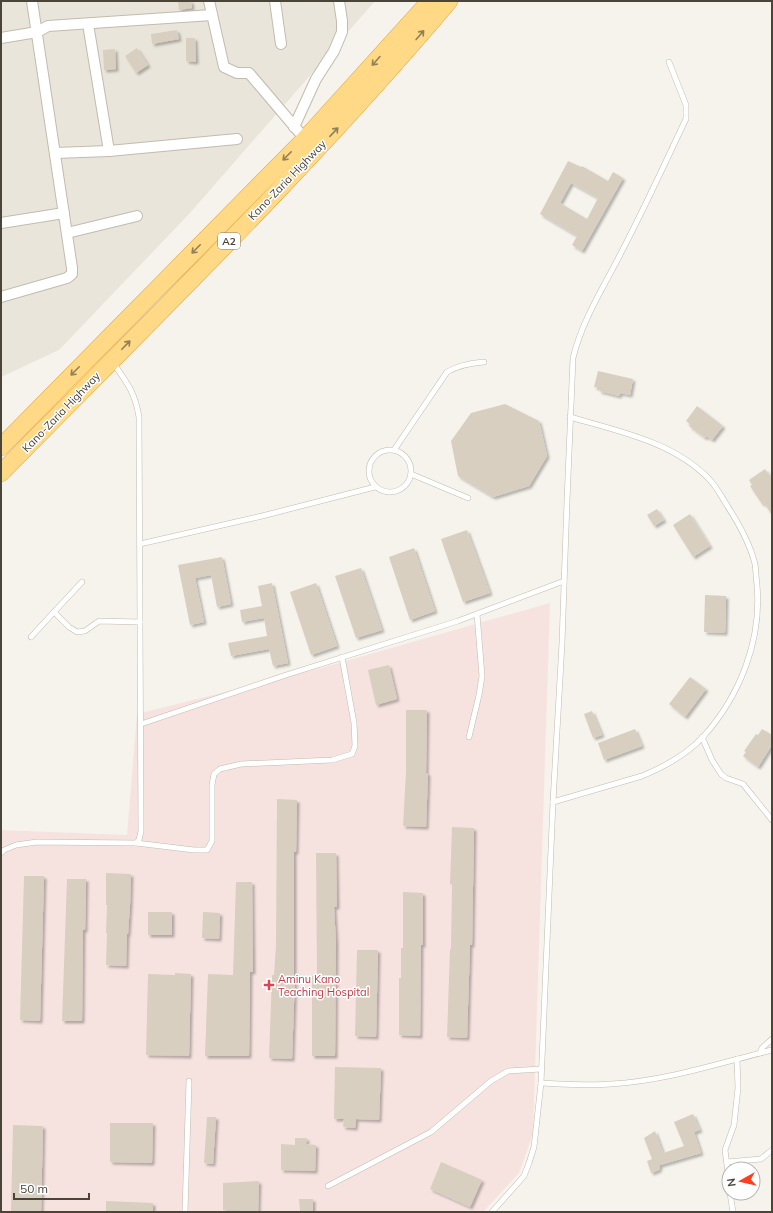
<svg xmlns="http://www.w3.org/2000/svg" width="773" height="1213" viewBox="0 0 773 1213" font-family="Mulish,sans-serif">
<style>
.residential{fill:#eae5da}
.medical{fill:#f6e3e0}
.building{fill:#d8cfc1;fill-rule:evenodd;filter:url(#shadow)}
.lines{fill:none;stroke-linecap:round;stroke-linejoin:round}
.service-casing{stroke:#c2bbae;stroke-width:6}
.minor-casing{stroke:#c2bbae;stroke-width:12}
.trunk-casing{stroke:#e0a43c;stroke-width:18}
.service{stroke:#fff;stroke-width:5}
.minor{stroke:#fff;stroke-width:10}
.trunk{stroke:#ffd985;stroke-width:17}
.oneway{stroke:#938057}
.health-dot{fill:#e0444e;stroke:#fff;stroke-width:1.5}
.labels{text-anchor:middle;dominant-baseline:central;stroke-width:3;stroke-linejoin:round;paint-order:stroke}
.shield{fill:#fff;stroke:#817c74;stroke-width:1}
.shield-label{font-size:10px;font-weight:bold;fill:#4b4439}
.street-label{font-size:11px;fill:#4b4439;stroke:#fff}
.health-label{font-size:11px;fill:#be3a42;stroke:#fff;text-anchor:start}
</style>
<defs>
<filter id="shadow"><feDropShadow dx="2.5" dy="2.5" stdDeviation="1" flood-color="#0004"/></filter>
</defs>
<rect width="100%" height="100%" fill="#f6f3ec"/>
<polygon class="residential" points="1,1 375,1 190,213 59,350 1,377"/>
<polygon class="medical" points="550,603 533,1134 519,1173 483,1212 1,1212 1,830 127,835 137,714 321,668"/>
<g class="building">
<polygon points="178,1 191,1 192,8 179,10"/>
<polygon points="177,30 179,39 152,44 151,34"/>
<polygon points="186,38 195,38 196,62 186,61"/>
<polygon points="137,48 148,65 136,73 125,56"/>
<polygon points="115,49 116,69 104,70 103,50"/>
<path d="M568 161 581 167 582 166 608 181 613 172 623 178 582 251 572 245 577 236 540 214ZM571 183 598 198 587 219 560 203Z"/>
<polygon points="598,371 633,379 630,395 620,393 619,396 599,391 600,388 594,387"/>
<polygon points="505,404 539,421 547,456 529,486 493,497 458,476 451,441 471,413"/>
<polygon points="697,406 723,426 712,440 706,436 705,438 689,426 690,424 686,421"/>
<polygon points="765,469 772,479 772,515 764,503 762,504 750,486 752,485 749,480"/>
<polygon points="657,509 664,520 654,526 647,515"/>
<polygon points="690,514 710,546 693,557 673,525"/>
<polygon points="467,530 490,593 463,602 441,539"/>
<polygon points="414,548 435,611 410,620 389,557"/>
<polygon points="222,557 231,604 217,607 211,575 195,578 204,622 190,625 178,565"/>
<polygon points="361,568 382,630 356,638 335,576"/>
<polygon points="272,583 288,663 273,666 269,649 231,656 228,643 267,636 264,618 242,622 240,610 262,606 258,586"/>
<polygon points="316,583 337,646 311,655 290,592"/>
<polygon points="705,595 726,596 725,633 704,632"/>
<polygon points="389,665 397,699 376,705 368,670"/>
<polygon points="690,677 706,689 685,717 669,704"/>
<polygon points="406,710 427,710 426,773 428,773 426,827 403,826 406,772"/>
<polygon points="592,711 602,735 593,738 584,714"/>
<polygon points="635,729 642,746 604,760 598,743"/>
<polygon points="762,729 772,735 772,745 758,767 743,756 746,752 744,751 756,734 758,735"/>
<polygon points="277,799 297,800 296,852 294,852 294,976 295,976 292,1059 269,1058 272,975 274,975 276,945"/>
<polygon points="452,827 474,828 472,945 470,945 467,1038 447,1037 450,949 451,949 452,884 450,884"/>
<polygon points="316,853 336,853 337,907 334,907 336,943 335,1056 312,1056 312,976 317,976"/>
<polygon points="106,873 131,874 130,905 128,934 127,934 126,966 106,965 107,933 106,933 107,905 106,905"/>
<polygon points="24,876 44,876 40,1021 20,1020"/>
<polygon points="67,879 86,879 85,930 83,930 82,1021 62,1021"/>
<polygon points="236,882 252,882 253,972 250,972 249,1056 205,1056 208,974 233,975"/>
<polygon points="403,892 423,893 423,945 421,945 420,1036 399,1035 399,978 401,978 401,948 403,948"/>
<rect x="148" y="912" width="24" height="23"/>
<polygon points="203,912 220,913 219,939 202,938"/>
<polygon points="357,950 378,950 376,1037 355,1036"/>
<polygon points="175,973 191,974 189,1056 146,1055 148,974 175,975"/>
<polygon points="335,1067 381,1068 379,1120 356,1119 355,1128 343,1127 344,1119 334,1119"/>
<polygon points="693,1114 700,1130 694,1132 701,1153 660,1165 659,1170 651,1173 647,1161 652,1159 644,1138 655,1131 663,1153 684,1146 674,1122"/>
<polygon points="207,1117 216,1117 213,1164 204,1163"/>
<polygon points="110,1123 153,1123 152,1163 110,1162"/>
<polygon points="13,1125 43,1126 41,1212 11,1212"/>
<polygon points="295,1138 307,1138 306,1144 316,1145 315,1171 281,1170 281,1144 295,1145"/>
<polygon points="441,1162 482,1180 470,1207 430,1189"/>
<polygon points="259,1181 258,1212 223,1210 223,1183"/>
<polygon points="299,1199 313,1199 313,1212 300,1212"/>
<polygon points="106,1201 153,1203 153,1212 106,1212"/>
</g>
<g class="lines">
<g class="service-casing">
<g id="service">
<path d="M394 450 447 372C459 365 470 363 484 362"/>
<circle cx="390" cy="471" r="21"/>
<polyline points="411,474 468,498"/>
<polyline points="140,544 262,516 375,487"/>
<polyline points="54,612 82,582"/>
<polyline points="31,637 54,612 69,627 77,632 85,631 99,621 140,622"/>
<polyline points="141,724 286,675 458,621 564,581"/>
<polyline points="469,737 479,695 482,676 477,614"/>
<polyline points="702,737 712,760 721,774 726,778 743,784 772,820"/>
<path d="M553 802 642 776C664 767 686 755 703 737 740 696 762 640 757 585 756 578 756 571 755 564 750 544 739 524 728 507 722 498 717 487 709 479 674 442 618 431 570 417"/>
<polyline points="136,843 194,850 207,850 212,841 212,785 214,774 220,769 241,764 332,760 352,754 355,746 354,723 342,657"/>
<path d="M1 853 4 850 16 845 37 842 136 843 139 840 141 831 139 417C135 393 128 384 114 364"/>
<polyline points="760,1053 762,1048 772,1039"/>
<path d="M541 1083C564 1084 588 1086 611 1084 665 1081 720 1063 772 1050"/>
<polyline points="727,1162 761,1159 772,1150"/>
<polyline points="729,1181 725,1150 734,1125 738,1088 737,1059"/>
<polyline points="328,1186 431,1132 491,1081 508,1071 541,1069"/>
<polyline points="730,1193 733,1212"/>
<polyline points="185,1212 189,1081"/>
<path d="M492 1212 524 1176 529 1163 534 1147 541 1083 553 802 562 643 567 501 573 358C582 320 605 285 622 251 645 207 665 163 686 119V105L669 62"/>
</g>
</g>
<g class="minor-casing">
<g id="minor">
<polyline points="209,1 224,67 237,73 249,73 305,139"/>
<polyline points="275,1 281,44"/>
<polyline points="88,24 109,151 237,139"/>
<polyline points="1,38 37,32 48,26 212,15"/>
<polyline points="294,127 316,79 334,51 342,32 342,21 339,1"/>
<polyline points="55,153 109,151"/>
<polyline points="1,223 64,213"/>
<polyline points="67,233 137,216"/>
<polyline points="1,297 67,278 72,274 72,268 32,1"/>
</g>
</g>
<g class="trunk-casing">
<g id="trunk">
<polyline points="1,447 305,139 430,1"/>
<path d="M1 473C153 318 309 167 449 1"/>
</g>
</g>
<use href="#service" class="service"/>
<use href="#minor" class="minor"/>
<use href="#trunk" class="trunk"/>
</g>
<defs><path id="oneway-shaft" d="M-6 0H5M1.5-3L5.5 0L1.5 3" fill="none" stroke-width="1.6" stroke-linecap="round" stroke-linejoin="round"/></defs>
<g class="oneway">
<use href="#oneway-shaft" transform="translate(420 35) rotate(-49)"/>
<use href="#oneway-shaft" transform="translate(376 61) rotate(132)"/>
<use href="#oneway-shaft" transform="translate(334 132) rotate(-47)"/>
<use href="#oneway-shaft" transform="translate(287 156) rotate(135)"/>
<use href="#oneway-shaft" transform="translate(196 249) rotate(135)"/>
<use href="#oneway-shaft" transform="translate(126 345) rotate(-46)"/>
<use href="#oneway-shaft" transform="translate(75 371) rotate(135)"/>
</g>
<path class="health-dot" d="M267 979h4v4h4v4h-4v4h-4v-4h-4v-4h4z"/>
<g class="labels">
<rect class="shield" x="218" y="233" width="22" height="16" rx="3"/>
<g class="shield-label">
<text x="229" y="241">A2</text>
</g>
<g class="street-label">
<text transform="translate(287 180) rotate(-46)">Kano-Zaria Highway</text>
<text transform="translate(61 412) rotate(-46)">Kano-Zaria Highway</text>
</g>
<g class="health-label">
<text x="278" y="979">Aminu Kano<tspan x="278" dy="13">Teaching Hospital</tspan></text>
</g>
</g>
<rect width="773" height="1213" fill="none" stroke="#4b4439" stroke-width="4"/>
<g transform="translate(741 1181) rotate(262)"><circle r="19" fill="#ffffff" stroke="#b7b4b0"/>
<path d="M0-3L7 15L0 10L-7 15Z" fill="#fc3f1d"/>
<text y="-6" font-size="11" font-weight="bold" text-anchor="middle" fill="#4b4439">N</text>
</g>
<path d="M14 1193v6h75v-6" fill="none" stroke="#4b4439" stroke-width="2"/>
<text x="20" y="1193" font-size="12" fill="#4b4439" stroke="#ffffff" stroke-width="3" paint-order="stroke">50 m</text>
</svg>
